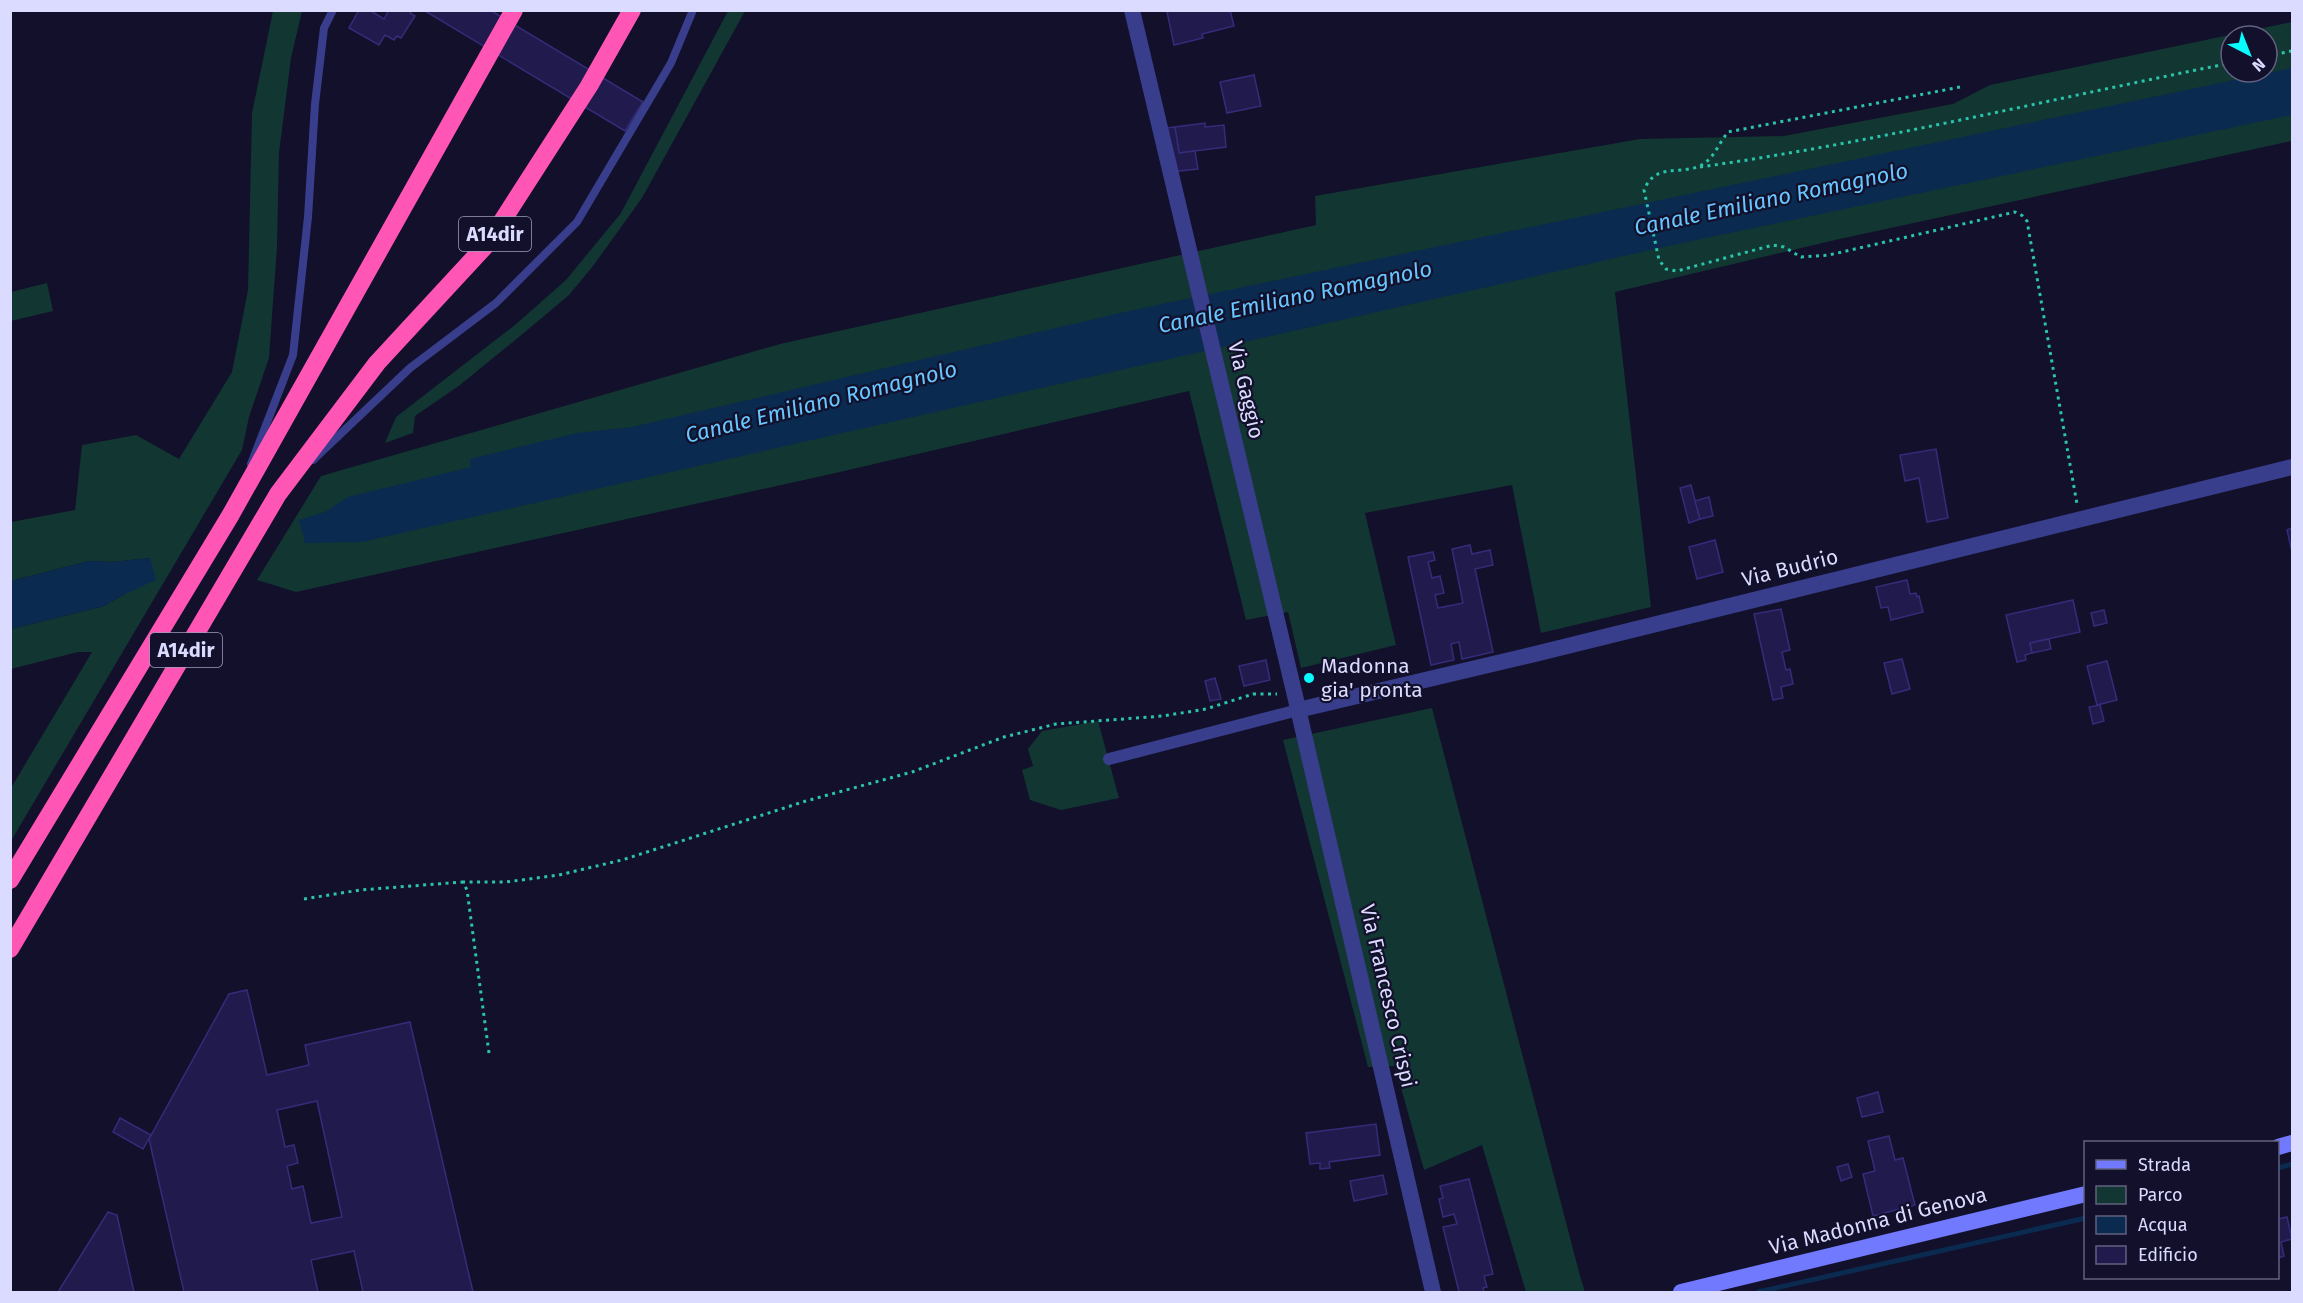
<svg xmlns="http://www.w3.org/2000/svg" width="2303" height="1303" viewBox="0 0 2303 1303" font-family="'Fira Sans',sans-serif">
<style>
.green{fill:#123631;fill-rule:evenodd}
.water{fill:#0a2a50}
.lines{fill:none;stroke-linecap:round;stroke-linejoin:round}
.stream{stroke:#0a2a50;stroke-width:5}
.building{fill:#211b4d;stroke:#342c7a;stroke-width:1.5;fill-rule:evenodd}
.path{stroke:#2ac3ac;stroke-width:3;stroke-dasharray:3 4.5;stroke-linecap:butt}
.service{stroke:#383d8c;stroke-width:8}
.pedestrian{stroke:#383d8c;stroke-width:12}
.minor{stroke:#383d8c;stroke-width:16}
.secondary{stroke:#717aff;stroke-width:16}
.motorway{stroke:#ff55b5;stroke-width:18}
.poi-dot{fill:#06fcff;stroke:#12102b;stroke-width:2}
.labels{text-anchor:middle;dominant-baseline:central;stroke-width:4.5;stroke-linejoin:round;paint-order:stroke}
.shield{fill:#12102b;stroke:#9f9dbf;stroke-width:1.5}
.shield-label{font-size:20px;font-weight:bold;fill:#dbdaff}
.street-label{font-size:21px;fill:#dbdaff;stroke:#12102b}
.poi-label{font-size:21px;fill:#dbdaff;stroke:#12102b;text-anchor:start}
.water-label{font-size:22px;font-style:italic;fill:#68c6ff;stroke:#12102b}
</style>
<rect width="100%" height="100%" fill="#12102b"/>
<g class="green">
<polygon points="273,11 302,11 291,58 279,153 277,247 269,358 249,417 242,450 11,841 11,788 92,652 78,652 11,669 11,629 104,606 125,594 150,558 112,562 89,561 11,581 11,522 75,510 82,445 136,435 179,459 232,372 248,290 252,113"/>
<polygon points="728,11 745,11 642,198 593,266 569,295 519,337 460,385 415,416 413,433 385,443 396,417 515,325 566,280 621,213"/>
<path d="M2292 22V141L1835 240 1615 292 1651 607 1541 633 1512 485 1365 513 1396 645 1301 668 1288 612 1246 620 1189 391 831 474 296 592 257 580 321 476 780 344 1316 225 1315 196 1640 139 1784 136 1953 104 1990 85ZM2231 36H2267V72H2231Z"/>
<polygon points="47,283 53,311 11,321 11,292"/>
<polygon points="1432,708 1580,1276 1585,1292 1526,1292 1482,1145 1424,1170 1395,1066 1368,1067 1283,740"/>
<polygon points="1098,721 1119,798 1061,810 1030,800 1022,770 1033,766 1028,749 1042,731"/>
</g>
<g class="water">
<polygon points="2292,68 2292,115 1668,246 362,542 305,543 299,520 325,512 348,497 471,467 470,459 577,433 632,427 1129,311"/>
<polygon points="150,558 156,580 125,594 104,606 11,629 11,581 89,561 112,562"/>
</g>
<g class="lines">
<g class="stream">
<polyline points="2278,1168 2292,1164"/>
<polyline points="1758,1292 2086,1218"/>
</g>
</g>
<g class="building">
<polygon points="359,10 369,10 384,19 389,10 412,10 410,13 415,16 401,38 397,36 394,40 385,35 379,45 349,28"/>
<polygon points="490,10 643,102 625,131 425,11"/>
<polygon points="1175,10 1230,10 1234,26 1202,34 1203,38 1174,45 1167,12"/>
<polygon points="1254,75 1261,106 1227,113 1220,82"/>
<polygon points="1205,123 1205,127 1224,125 1226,147 1179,153 1175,127"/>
<polygon points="1175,127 1179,153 1195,151 1198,169 1171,172 1166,128"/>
<polygon points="1936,449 1948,518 1927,522 1919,478 1905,481 1900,455"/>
<polygon points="1691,485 1700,519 1689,523 1680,488"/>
<polygon points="1709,497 1713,516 1700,519 1695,501"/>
<polygon points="2292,528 2292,552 2287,530"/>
<polygon points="1715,540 1723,572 1697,579 1689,547"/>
<polygon points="1470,545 1472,554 1490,550 1493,565 1475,569 1493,652 1462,659 1459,642 1451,644 1454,660 1431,665 1408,557 1433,552 1435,560 1428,562 1432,578 1440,576 1444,593 1435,595 1438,608 1463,603 1452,549"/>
<polygon points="1907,580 1910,594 1916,593 1917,597 1919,596 1923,612 1891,620 1888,607 1881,608 1876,587"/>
<polygon points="2073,600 2080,632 2030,643 2032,653 2025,655 2026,660 2017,662 2006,615"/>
<polygon points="1781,609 1790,650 1782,652 1786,670 1790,669 1793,684 1781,687 1783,698 1773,700 1754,614"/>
<polygon points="2104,610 2107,623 2094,626 2091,613"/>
<polygon points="2049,639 2051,649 2032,653 2030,643"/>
<polygon points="1902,659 1910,689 1892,694 1884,663"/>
<polygon points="1266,660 1270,680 1244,686 1239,666"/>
<polygon points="2107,661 2117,700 2097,705 2087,666"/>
<polygon points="1215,678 1221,699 1210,701 1205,681"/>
<polygon points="2100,705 2104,721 2093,724 2089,707"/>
<path d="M247 990 267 1075 309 1065 305 1045 410 1022 473 1292H363L354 1251 311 1260 318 1292H184L149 1139 229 994ZM317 1101 342 1217 311 1223 303 1186 292 1189 287 1166 298 1163 294 1145 285 1147 277 1110Z"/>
<polygon points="1878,1092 1883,1112 1862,1117 1857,1098"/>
<polygon points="120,1118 151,1135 143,1149 113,1132"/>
<polygon points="1376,1124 1380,1155 1329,1162 1330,1168 1320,1169 1320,1163 1310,1164 1306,1133"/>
<polygon points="1889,1136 1895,1160 1903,1158 1915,1205 1873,1216 1863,1174 1875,1171 1868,1141"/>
<polygon points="1848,1164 1852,1177 1841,1181 1837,1167"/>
<polygon points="1383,1175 1387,1194 1354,1201 1350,1181"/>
<polygon points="1469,1179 1493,1274 1484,1276 1487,1287 1483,1288 1484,1292 1459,1292 1443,1227 1457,1224 1454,1214 1443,1217 1439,1199 1443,1198 1440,1186"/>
<polygon points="108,1212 117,1215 134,1292 58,1292"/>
<polygon points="2287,1217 2292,1239 2281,1242 2284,1256 2278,1258 2278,1219"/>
</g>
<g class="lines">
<g class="path">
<polyline points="2267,56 2292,51"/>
<path d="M1960 87 1728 132C1718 144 1713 162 1697 167 1676 174 1655 164 1644 190L1659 260 1666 269 1677 271 1773 245 1784 247 1801 257 1829 255 2015 212 2023 216 2027 221 2077 504"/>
<path d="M1700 167C1879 142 2054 98 2231 63"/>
<polyline points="304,899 360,890 463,882"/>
<polyline points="489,1053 467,890 463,882 506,882 559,875 622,860 806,801 912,772 1004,737 1056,724 1163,716 1206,709 1253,694 1277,694"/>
</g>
<g class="service">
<polyline points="313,460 410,368 496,303 577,222 671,63 693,10"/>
<polyline points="251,464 293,355 308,217 315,104 324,28 333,10"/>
</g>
<polyline class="pedestrian" points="1109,759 1298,710"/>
<g class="minor">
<polyline points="1132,10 1296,700 1433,1292"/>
<polyline points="1298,710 1535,654 2292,467"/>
</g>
<g class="secondary">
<polyline points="2278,1147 2292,1143"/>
<polyline points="1681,1292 2086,1194"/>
</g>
<g class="motorway">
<polyline points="10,880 230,516 514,10"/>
<polyline points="10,949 278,494 377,363 488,243 589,86 632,10"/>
</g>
</g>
<circle class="poi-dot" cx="1309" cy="678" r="6"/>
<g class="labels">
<g class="shield">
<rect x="459" y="217" width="72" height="34" rx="4.5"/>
<rect x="150" y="633" width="72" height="34" rx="4.5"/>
</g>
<g class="shield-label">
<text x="495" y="234">A14dir</text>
<text x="186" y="650">A14dir</text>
</g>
<g class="street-label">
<text transform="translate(1246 390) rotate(77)">Via Gaggio</text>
<text transform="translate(1790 568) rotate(-14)">Via Budrio</text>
<text transform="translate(1388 996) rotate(77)">Via Francesco Crispi</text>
<text transform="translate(1878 1221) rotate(-14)">Via Madonna di Genova</text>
</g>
<g class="poi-label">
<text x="1321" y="666">Madonna<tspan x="1321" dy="24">gia' pronta</tspan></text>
</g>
<g class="water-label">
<text transform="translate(1771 199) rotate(-12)">Canale Emiliano Romagnolo</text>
<text transform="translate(1295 297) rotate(-12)">Canale Emiliano Romagnolo</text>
<text transform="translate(821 402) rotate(-14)">Canale Emiliano Romagnolo</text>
</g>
</g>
<rect width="2303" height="1303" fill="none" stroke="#dbdaff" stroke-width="24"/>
<rect x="2084" y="1141" width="195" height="138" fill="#12102b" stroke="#626180" stroke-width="1.5"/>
<rect x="2096" y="1160" width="30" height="9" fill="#717aff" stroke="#626180" stroke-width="1.5"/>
<text x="2138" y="1171" font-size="18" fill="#dbdaff">Strada</text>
<rect x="2096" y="1186" width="30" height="18" fill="#123631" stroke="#626180" stroke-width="1.5"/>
<text x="2138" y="1201" font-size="18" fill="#dbdaff">Parco</text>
<rect x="2096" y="1216" width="30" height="18" fill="#0a2a50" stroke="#626180" stroke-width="1.5"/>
<text x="2138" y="1231" font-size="18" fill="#dbdaff">Acqua</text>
<rect x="2096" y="1246" width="30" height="18" fill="#211b4d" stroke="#626180" stroke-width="1.5"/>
<text x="2138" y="1261" font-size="18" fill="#dbdaff">Edificio</text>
<g transform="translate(2249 54) rotate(138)"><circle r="28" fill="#12102b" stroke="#626180" stroke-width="1.5"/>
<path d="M0-4.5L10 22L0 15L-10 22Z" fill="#06fcff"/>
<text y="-9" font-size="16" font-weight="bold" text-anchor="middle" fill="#dbdaff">N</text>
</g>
</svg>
